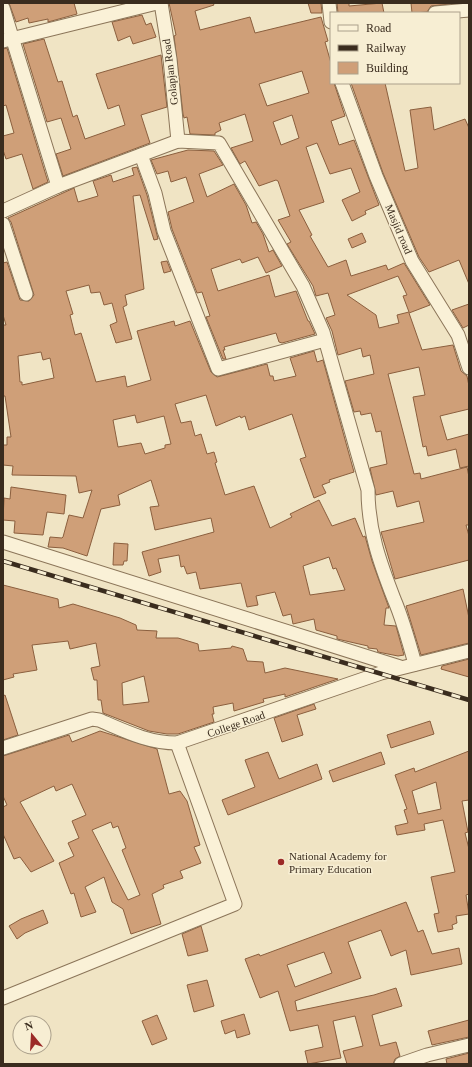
<svg xmlns="http://www.w3.org/2000/svg" width="472" height="1067" viewBox="0 0 472 1067" font-family="'Times New Roman',serif">
<style>
.building{fill:#cf9f78;stroke:#8b5f3e;fill-rule:evenodd}
.lines{fill:none;stroke-linecap:round;stroke-linejoin:round}
.minor-casing{stroke:#8b7559;stroke-width:15}
.minor{stroke:#faf1d7;stroke-width:13}
.rail-casing{stroke:#3a2c1e;stroke-width:4.5}
.rail{stroke:#f7eed3;stroke-width:3;stroke-dasharray:9;stroke-linecap:butt}
.poi-dot{fill:#9c2a27;stroke:#f7eed3;stroke-width:1.5}
.labels{text-anchor:middle;dominant-baseline:central;stroke-width:3;stroke-linejoin:round;paint-order:stroke}
.street-label{font-size:11px;fill:#3a2c1e;stroke:#f7eed3}
.poi-label{font-size:11px;fill:#3a2c1e;stroke:#f7eed3;text-anchor:start}
</style>
<rect width="100%" height="100%" fill="#f0e4c4"/>
<g class="building">
<polygon points="9,3 74,3 77,14 48,22 48,19 29,23 28,18 16,22"/>
<path d="M169 3H213L214 5 195 11 200 30 250 17 255 33 321 17 328 41 325 42 331 63V83H334L345 116 331 121 339 145 354 140 379 205 365 211 366 214 352 221 342 200 360 192 351 168 330 174 317 143 306 147 324 202 299 210 312 235 310 236 328 267 346 260 351 276 386 265 388 270 404 263 430 305 409 313 422 350 453 345 461 371 467 376 469 386V409L440 416 447 440 469 434V466L460 468 456 449 428 456 426 446 423 447 413 397 425 395 419 367 388 374 414 474 420 473 421 479 467 467 469 477V525H466L469 536V560L395 579 381 532 424 522 419 501 397 507 393 491 376 495 370 468 387 464 381 431 376 432 371 413 361 415 360 411 354 412 345 381 374 374 370 355 363 357 361 348 338 355 332 331 326 318 335 315 328 293 316 296 313 286 287 244 291 242 278 220 290 216 278 181 276 180 259 186 245 161 240 164 231 148 253 141 245 114 219 123 221 130 215 133V135L190 134 187 117 184 118 183 114 174 36 176 35ZM302 71 309 93 267 106 259 84ZM292 115 299 138 281 145 273 122ZM398 276 407 295 403 296 409 312 397 315 399 323 379 328 376 315 347 295Z"/>
<polygon points="308,3 321,3 322,13 311,13"/>
<polygon points="337,3 349,3 349,6 382,3 384,13 338,13"/>
<polygon points="411,3 449,3 450,4 431,6 427,12 412,13"/>
<polygon points="142,15 146,25 151,23 156,37 133,44 130,36 118,41 112,22"/>
<polygon points="44,39 58,82 62,81 73,117 77,115 85,139 125,125 119,105 108,109 96,74 161,55 167,107 141,115 150,143 63,176 56,154 71,149 61,118 47,122 23,44"/>
<polygon points="7,48 48,182 33,189 22,154 6,159 3,150 3,136 14,133 6,105 3,106 3,49"/>
<polygon points="351,83 385,83 405,171 418,168 410,110 431,107 434,130 465,119 469,128 469,284 459,260 429,272 419,257 383,173"/>
<polygon points="188,150 214,151 223,165 199,174 207,197 234,184 246,205 252,223 256,222 263,234 269,252 273,250 282,266 266,273 258,257 242,263 240,259 211,269 218,291 269,275 275,297 296,291 308,321 309,321 315,334 282,343 279,342 276,333 224,347 225,350 223,350 226,359 223,359 206,317 210,316 202,292 197,293 172,229 168,212 194,202 186,177 171,182 168,171 157,174 151,160"/>
<path d="M137 167 147 195 158 239 154 240 140 195 133 196 144 289 125 295 127 305 123 307 132 339 116 343 110 325 117 322 112 303 104 305 100 292 91 293 89 285 66 291 73 314 70 315 75 335 81 333 96 382 125 376 127 387 151 380 137 331 174 321 175 326 190 321 211 372 217 377 267 364 270 376H273L274 381 296 376 290 358 314 351 317 362 323 360 354 472 329 480 330 482 322 485 326 493 314 498 300 459 306 457 292 414 249 430 245 416 241 418 240 416 216 426 206 395 175 404 181 423 191 421 195 436 201 434 207 454 214 452 217 462 215 463 225 495 254 486 270 528 292 517 290 514 319 500 332 526 355 518 363 537 365 536 372 561 389 608H386L384 625 396 626 404 655 398 656 378 652 377 649 368 648V646L337 639V636L316 630 314 619 293 624 291 614 283 616 275 592 256 596 258 605 247 607 241 583 200 589 196 572 187 574 184 566 181 567 179 555 158 559 161 572 149 576 142 552 214 532 211 518 155 530 150 507 159 506 151 480 118 495 120 505 101 509 87 556 63 548 48 547 50 537 62 538 63 537 69 515 83 518 92 490 79 493 76 476 12 475 13 466 3 465V445H7V437H11L5 396H3V325H6L3 315V263L7 262 20 300 29 301 34 295 11 222 8 218 74 188 78 202 98 196 93 181 111 175 113 182 134 175 132 168ZM41 352 43 360 50 358 54 378 22 385V382H20L18 356ZM135 415 137 423 164 416 171 444 165 445V448L145 454 141 443 118 447 113 420ZM329 557 333 569 336 568 345 590 310 595 303 566Z"/>
<polygon points="362,233 366,242 352,248 348,239"/>
<polygon points="167,261 171,271 164,273 161,262"/>
<polygon points="469,304 469,325 463,328 452,310"/>
<polygon points="11,487 66,495 64,514 47,512 43,535 14,533 15,521 3,520 4,498 10,499"/>
<polygon points="114,543 128,544 127,561 124,561 123,565 113,565"/>
<path d="M3 585 58 599 59 608 73 604 120 618 136 625 137 630 157 631 156 638H178L198 644 199 651 231 648 232 646 243 649 247 661 263 662 265 673 285 668 338 679 285 697V694L263 699 264 702 234 711 233 703 213 707 214 714H212L214 722 178 734H167L149 731 103 713 101 700H98L97 680H94L91 668 100 666 96 643 70 649 68 641 32 645 37 670 13 674 14 677 3 680ZM144 676 149 702 123 705 122 683Z"/>
<polygon points="463,589 469,618 469,643 421,655 406,606"/>
<polygon points="469,659 469,677 441,669 442,666"/>
<polygon points="5,695 18,735 3,740 3,696"/>
<polygon points="314,704 316,709 297,715 303,735 282,742 274,718"/>
<polygon points="430,721 434,734 391,748 387,735"/>
<path d="M100 731 157 749 169 794 180 791 187 801 200 845 194 847 201 863 180 871 183 878 163 885 164 888 152 894 161 924 131 934 123 909 112 902 104 877 85 887 96 912 81 917 74 893 71 894 59 863 74 856 68 843 79 838 72 821 86 815 72 784 56 791 54 786 20 802 54 861 31 872 20 857 14 859 3 834V807L7 805 3 796V756L69 735 72 742ZM111 822 113 828 118 826 126 848 122 850 140 895 128 900 92 830Z"/>
<path d="M469 751V800L462 801 468 832 465 833 469 849V894L466 895 469 914 456 916 457 923 452 925 453 929 438 932 434 914 439 913 431 877 455 872 443 820 424 824 425 830 397 835 395 826 408 823 404 810 407 809 395 775 414 768 415 772ZM436 782 441 809 418 814 412 791Z"/>
<polygon points="268,752 279,779 317,764 322,779 228,815 222,800 255,787 245,760"/>
<polygon points="381,752 385,764 333,782 329,771"/>
<path d="M406 902 418 932 423 930 432 954 459 948 462 964 411 975 406 950 391 956 381 930 348 942 361 978 295 1001 297 1011 374 995 396 988 402 1006 372 1015 380 1046 396 1042 400 1056 395 1059 393 1064H347L343 1051 363 1046 355 1016 333 1021 341 1058 308 1064 305 1051 323 1047 318 1025 290 1031 278 991 260 998 245 959 259 954 260 956ZM324 952 332 973 295 987 287 965Z"/>
<polygon points="43,910 48,923 25,933 17,939 9,926 21,919"/>
<polygon points="201,926 208,951 188,956 182,934"/>
<polygon points="207,980 214,1006 194,1012 187,985"/>
<polygon points="244,1014 250,1034 237,1038 235,1030 225,1034 221,1021"/>
<polygon points="157,1015 167,1039 152,1045 142,1021"/>
<polygon points="469,1020 469,1037 432,1045 428,1031"/>
<polygon points="469,1053 469,1064 447,1064 446,1059"/>
</g>
<g class="lines">
<g class="minor-casing">
<g id="minor">
<polyline points="161,3 170,59 178,141"/>
<polyline points="329,3 331,22"/>
<polyline points="3,8 58,186"/>
<polyline points="435,13 469,10"/>
<polyline points="3,41 157,3"/>
<polyline points="342,83 376,176 412,261 458,335 469,368"/>
<polyline points="141,155 155,193 164,231 218,369 325,340"/>
<path d="M3 211 58 186 178 141 219 143 303 286 323 332 368 490C368 530 380 563 394 599 403 620 409 642 415 664"/>
<polyline points="3,224 26,294"/>
<polyline points="3,542 400,667"/>
<path d="M3 748 92 719 99 720C125 731 148 743 177 743L381 673 469 651"/>
<polyline points="3,998 235,904 177,743"/>
<polyline points="401,1064 427,1055 469,1045"/>
</g>
</g>
<use href="#minor" class="minor"/>
<g class="rail-casing">
<polyline id="rail" points="3,561 469,700"/>
</g>
<use href="#rail" class="rail"/>
</g>
<circle class="poi-dot" cx="281" cy="862" r="4"/>
<g class="labels">
<g class="street-label">
<text transform="translate(170 72) rotate(-97)">Golapjan Road</text>
<text transform="translate(399 229) rotate(67)">Masjid road</text>
<text transform="translate(236 724) rotate(-19)">College Road</text>
</g>
<g class="poi-label">
<text x="289" y="856">National Academy for<tspan x="289" dy="13">Primary Education</tspan></text>
</g>
</g>
<rect width="472" height="1067" fill="none" stroke="#3a2c1e" stroke-width="8"/>
<rect x="330" y="12" width="130" height="72" fill="#f7eed3" stroke="#aba08b"/>
<rect x="338" y="25" width="20" height="6" fill="#faf1d7" stroke="#aba08b"/>
<text x="366" y="32" font-size="12" fill="#3a2c1e">Road</text>
<rect x="338" y="45" width="20" height="6" fill="#3a2c1e" stroke="#aba08b"/>
<text x="366" y="52" font-size="12" fill="#3a2c1e">Railway</text>
<rect x="338" y="62" width="20" height="12" fill="#cf9f78" stroke="#aba08b"/>
<text x="366" y="72" font-size="12" fill="#3a2c1e">Building</text>
<g transform="translate(32 1035) rotate(342)"><circle r="19" fill="#f7eed3" stroke="#aba08b"/>
<path d="M0-3L7 15L0 10L-7 15Z" fill="#9c2a27"/>
<text y="-6" font-size="11" font-weight="bold" text-anchor="middle" fill="#3a2c1e">N</text>
</g>
</svg>
